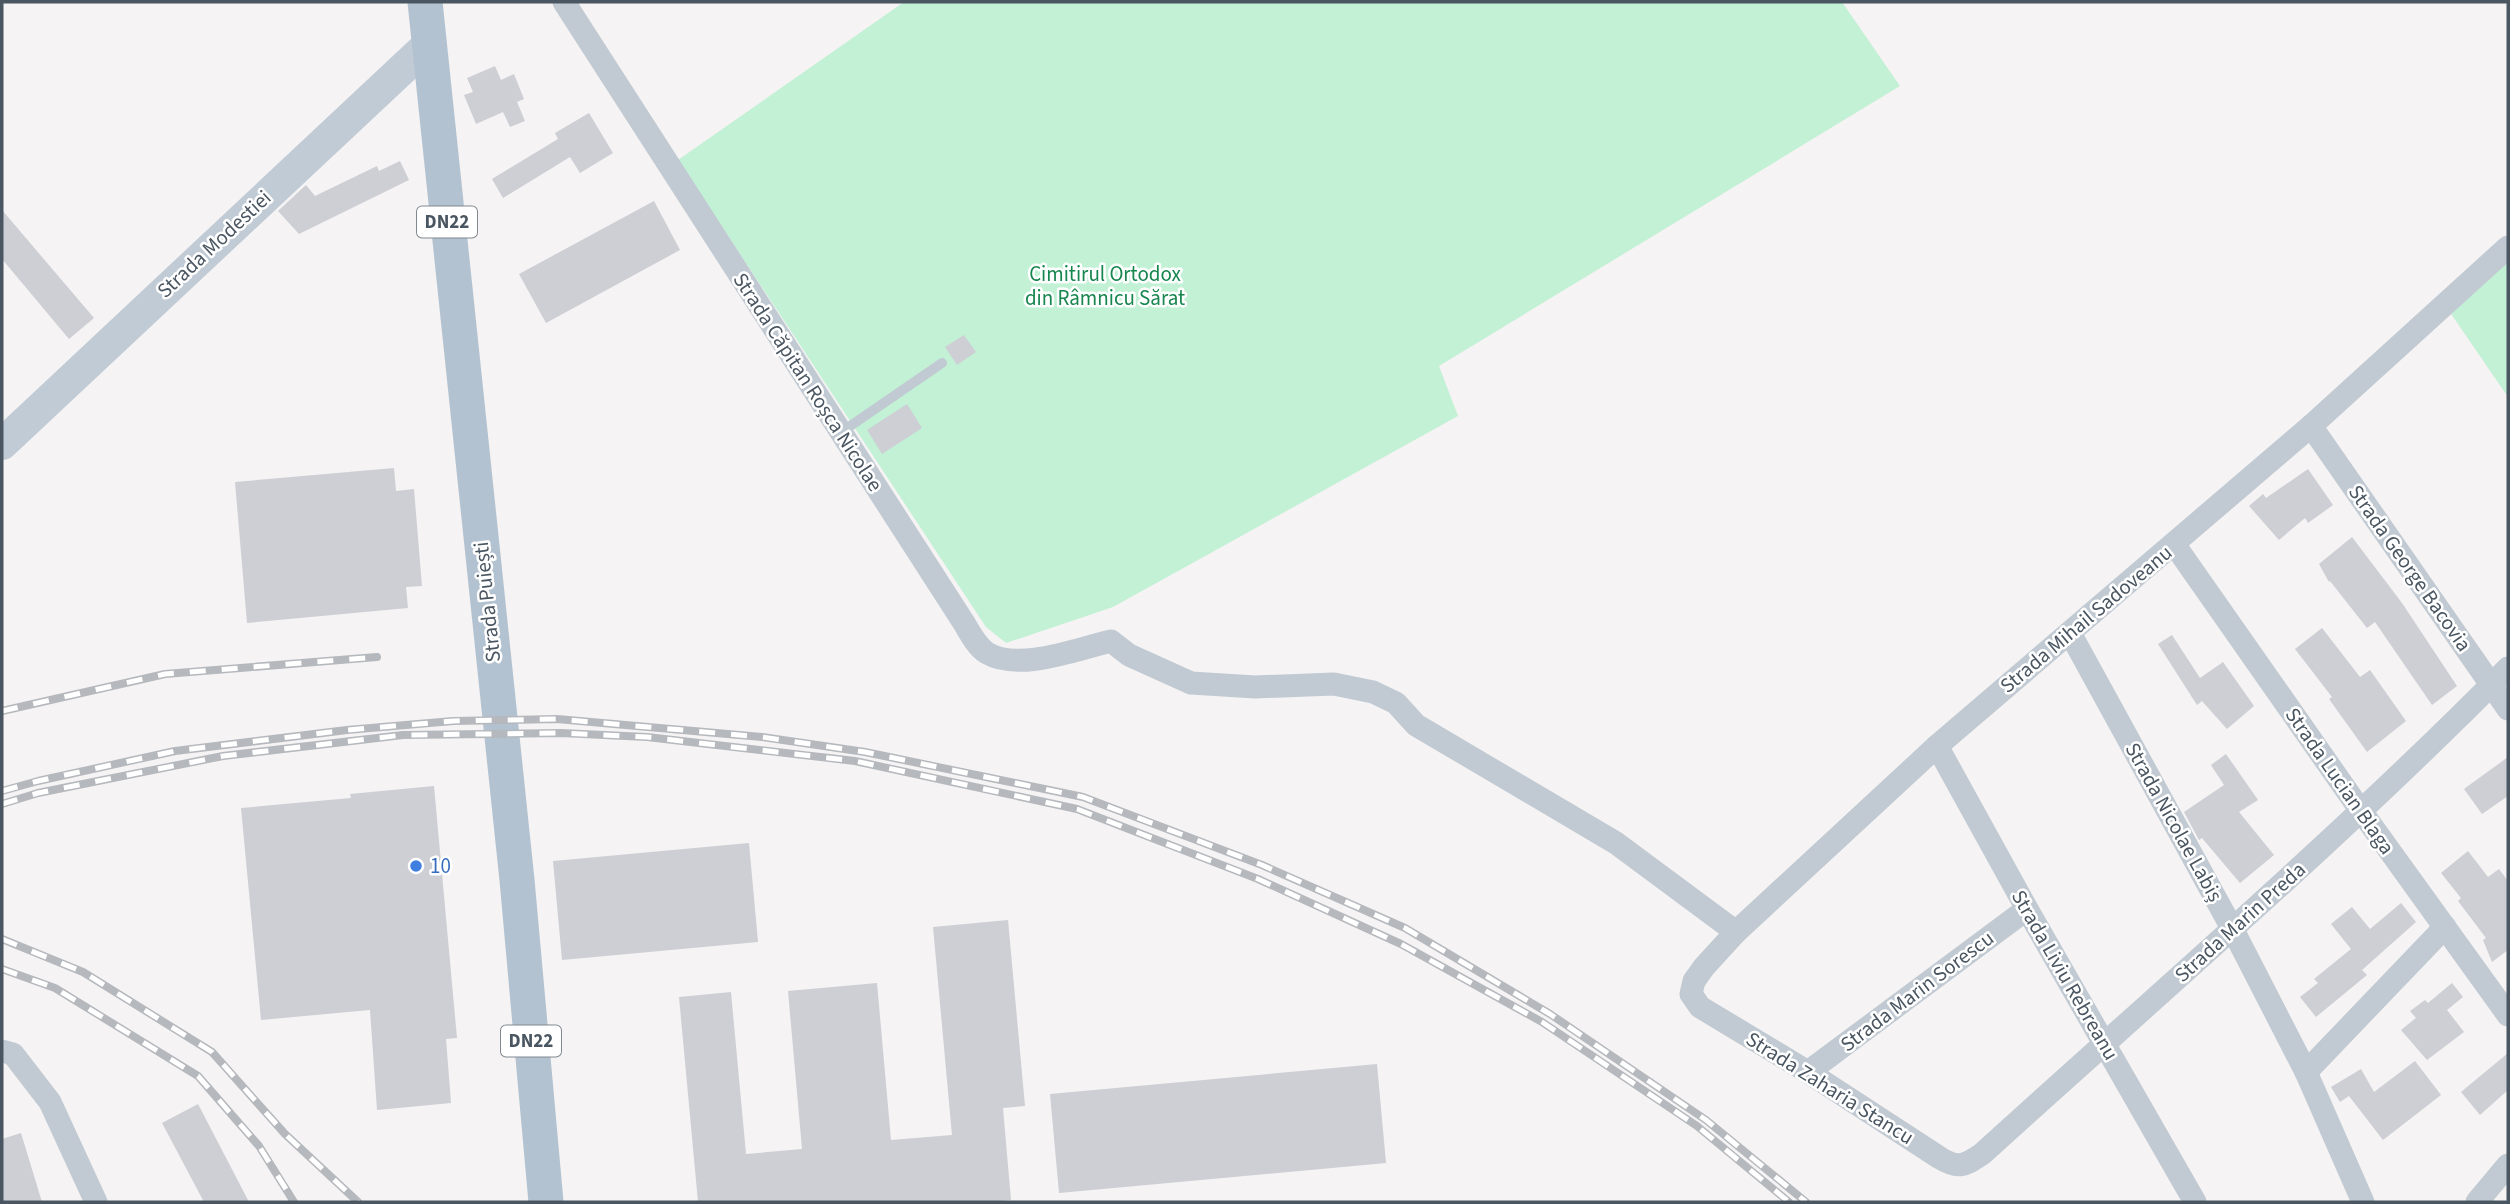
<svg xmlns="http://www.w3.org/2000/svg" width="2510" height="1204" viewBox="0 0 2510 1204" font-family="'Source Sans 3',sans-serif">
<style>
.green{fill:#c3f1d5}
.building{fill:#cdcfd5}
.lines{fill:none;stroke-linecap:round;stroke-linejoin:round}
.lane{stroke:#c1cad2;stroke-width:10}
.street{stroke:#c1cad2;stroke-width:23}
.secondary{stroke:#c1cbd6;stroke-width:32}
.primary{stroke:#b3c2d1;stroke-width:35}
.rail-casing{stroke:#b5b8bd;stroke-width:8}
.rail{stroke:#fff;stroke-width:5;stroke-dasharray:16;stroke-linecap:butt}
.shop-dot{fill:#3f7fe0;stroke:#fff;stroke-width:2.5}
.labels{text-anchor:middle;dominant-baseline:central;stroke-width:5;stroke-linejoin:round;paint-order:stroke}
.shield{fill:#fff;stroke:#808990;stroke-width:2}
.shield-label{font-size:19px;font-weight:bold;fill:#4a5661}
.street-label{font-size:21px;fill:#4a5661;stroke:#fff}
.park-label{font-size:21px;fill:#17864f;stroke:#fff}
.shop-label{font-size:21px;fill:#366cbe;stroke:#fff;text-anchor:start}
</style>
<rect width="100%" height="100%" fill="#f5f3f3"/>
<g class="green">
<polygon points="904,2 1842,2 1900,86 1439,366 1458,416 1113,607 1006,643 986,627 678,160"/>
<polygon points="2508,247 2508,397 2445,305"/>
</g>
<g class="building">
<polygon points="495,66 501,80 514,74 524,99 517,102 525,121 510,127 503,112 476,124 464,95 473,92 467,78"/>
<polygon points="589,113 613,153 580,173 570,157 503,198 492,179 558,139 555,133"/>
<polygon points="400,161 409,180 299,234 278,211 306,185 315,196 377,166 379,171"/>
<polygon points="654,201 680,250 546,323 519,274"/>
<polygon points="2,210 94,318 69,339 2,259"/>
<polygon points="964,335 976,352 957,365 945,347"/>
<polygon points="907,404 922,428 882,454 867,430"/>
<polygon points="394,468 396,491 414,489 422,586 406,587 408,608 247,623 235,482"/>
<polygon points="2308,469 2333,505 2308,523 2305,518 2279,540 2249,506 2263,494 2266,498"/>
<polygon points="2352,537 2402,603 2457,686 2432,705 2375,622 2367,628 2330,581 2329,582 2319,564"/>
<polygon points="2322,628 2360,677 2370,670 2406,721 2367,752 2329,699 2332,697 2295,649"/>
<polygon points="2172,635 2200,678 2223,662 2254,706 2227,729 2202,701 2197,705 2158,644"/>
<polygon points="2226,754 2258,800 2239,812 2274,855 2240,883 2202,838 2199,840 2184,812 2224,785 2211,765"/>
<polygon points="2508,757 2508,796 2482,814 2464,789"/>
<polygon points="434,786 457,1038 446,1039 451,1103 377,1110 370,1010 261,1020 241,808 351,798 350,794"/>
<polygon points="749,843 758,942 562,960 553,861"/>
<polygon points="2468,851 2488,877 2499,869 2508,881 2508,950 2492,962 2483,940 2486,938 2458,901 2461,898 2441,873"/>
<polygon points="2401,903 2416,922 2362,970 2367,975 2316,1017 2300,997 2318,983 2314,979 2351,949 2331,924 2352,907 2370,929"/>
<polygon points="1008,920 1025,1106 1003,1108 1011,1200 988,1202 698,1202 679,997 731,992 746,1154 802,1149 788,991 877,983 891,1140 952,1135 933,927"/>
<polygon points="2452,983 2463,997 2447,1010 2464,1032 2427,1060 2401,1030 2416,1018 2410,1011 2425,1000 2428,1003"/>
<polygon points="2508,1053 2508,1090 2480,1115 2461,1092"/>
<polygon points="2415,1061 2441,1095 2383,1140 2349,1096 2340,1102 2331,1087 2361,1069 2374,1092"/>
<polygon points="1377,1064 1386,1163 1059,1193 1050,1094"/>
<polygon points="198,1104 249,1202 204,1202 162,1123"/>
<polygon points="21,1133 42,1202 2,1202 2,1139"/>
</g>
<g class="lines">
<polyline class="lane" points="840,433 942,363"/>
<g class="street">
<path d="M564 2 964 623C970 633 977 647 987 653 1019 672 1077 649 1111 641L1129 655 1191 683 1255 687 1334 684 1373 692 1396 703 1416 725 1616 843 1736 932"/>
<path d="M2508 247 2311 426 1937 746 1736 932 1704 967 1694 981 1691 994 1700 1007 1808 1072 1940 1158C1958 1169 1964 1166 1982 1154 2159 993 2340 838 2508 668"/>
<polyline points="2311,426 2508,709"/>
<polyline points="2174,544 2361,811 2508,1015"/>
<polyline points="2070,633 2233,930 2306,1072 2363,1202"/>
<polyline points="1937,746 2027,909 2195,1202"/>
<polyline points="2,1051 13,1054 50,1102 96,1202"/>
<polyline points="1808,1072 2027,909"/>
<polyline points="2306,1072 2445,927"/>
<polyline points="2477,1202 2508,1165"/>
</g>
<polyline class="secondary" points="2,444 428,45"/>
<polyline class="primary" points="425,2 517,880 546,1202"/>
<g class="rail-casing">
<g id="rail">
<polyline points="2,711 165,674 377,657"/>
<polyline points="2,791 38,781 175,751 347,730 453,721 557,719 762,737 865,752 1083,797 1262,865 1405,928 1550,1014 1706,1120 1806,1202"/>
<polyline points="2,804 38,793 223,756 403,735 561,733 647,737 855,761 1077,809 1258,879 1401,944 1542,1022 1697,1126 1789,1202"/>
<polyline points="2,939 83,972 212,1052 285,1134 358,1202"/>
<polyline points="2,969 55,988 198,1076 259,1146 294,1202"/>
</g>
</g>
<use href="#rail" class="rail"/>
</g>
<circle class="shop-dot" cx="416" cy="866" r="7"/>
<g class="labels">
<g class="shield">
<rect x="417" y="206.5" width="60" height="31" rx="5"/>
<rect x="501" y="1025.5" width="60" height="31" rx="5"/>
</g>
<g class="shield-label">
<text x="447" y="222">DN22</text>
<text x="531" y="1041">DN22</text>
</g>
<g class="street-label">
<text transform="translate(214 244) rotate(-43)">Strada Modestiei</text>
<text transform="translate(808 382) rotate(57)">Strada Căpitan Roșca Nicolae</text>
<text transform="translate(2410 568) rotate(55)">Strada George Bacovia</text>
<text transform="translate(487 602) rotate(-96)">Strada Puiești</text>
<text transform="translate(2086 619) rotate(-40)">Strada Mihail Sadoveanu</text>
<text transform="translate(2340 781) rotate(55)">Strada Lucian Blaga</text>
<text transform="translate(2174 822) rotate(61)">Strada Nicolae Labiș</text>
<text transform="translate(2240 922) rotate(-42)">Strada Marin Preda</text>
<text transform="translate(2065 975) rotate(60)">Strada Liviu Rebreanu</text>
<text transform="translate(1917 991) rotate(-37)">Strada Marin Sorescu</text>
<text transform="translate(1830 1088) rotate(32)">Strada Zaharia Stancu</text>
</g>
<g class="park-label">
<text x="1105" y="274">Cimitirul Ortodox<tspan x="1105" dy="24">din Râmnicu Sărat</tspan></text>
</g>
<g class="shop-label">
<text x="430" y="866">10</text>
</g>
</g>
<rect width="2510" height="1204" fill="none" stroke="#4a5661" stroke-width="7"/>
</svg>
